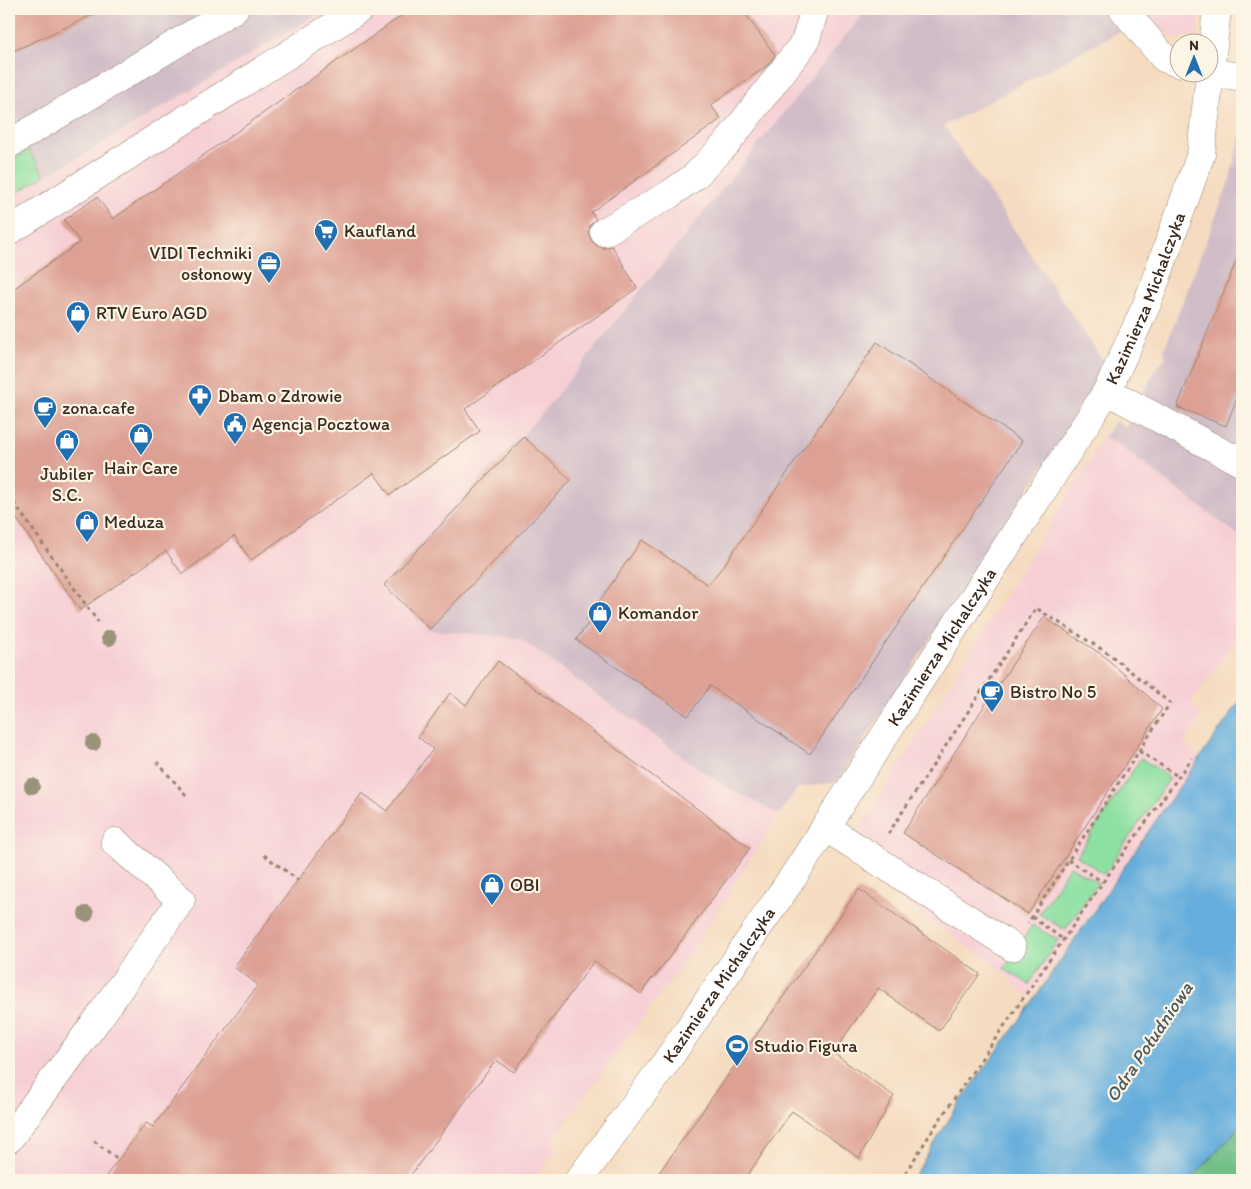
<svg xmlns="http://www.w3.org/2000/svg" width="1251" height="1189" viewBox="0 0 1251 1189" font-family="Itim,sans-serif">
<style>
.built{fill:#f6cfd5}
.industrial{fill:#d1bdc8}
.green{fill:#8ce0a2;stroke:#648560}
.forest{fill:#71be88;stroke:#567453}
.water{fill:#65addc;stroke:#506c7d}
.building{fill:#dda094}
.lines{fill:none;stroke-linecap:round;stroke-linejoin:round}
.minor-casing{stroke:#98836f;stroke-width:29}
.path{stroke:#98836f;stroke-width:3;stroke-dasharray:4 4;stroke-linecap:butt}
.minor{stroke:#fff;stroke-width:28}
.tree{fill:#9a9379}
.labels{text-anchor:middle;dominant-baseline:central;stroke-width:4.5;stroke-linejoin:round;paint-order:stroke}
.poi-label{font-size:18px;fill:#3b2a1e;stroke:#fcf5e5;text-anchor:start}
.street-label{font-size:18px;fill:#3b2a1e;stroke:#fcf5e5}
.water-label{font-size:19px;font-style:italic;fill:#4a5860;stroke:#fcf5e5}
</style>
<rect width="100%" height="100%" fill="#fcf5e5"/>
<filter id="ink" filterUnits="userSpaceOnUse"><feTurbulence type="fractalNoise" baseFrequency=".02" numOctaves="2"/><feDisplacementMap in="SourceGraphic" scale="10" xChannelSelector="R" yChannelSelector="G"/><feConvolveMatrix kernelMatrix="1 2 1 2 8 2 1 2 1" color-interpolation-filters="sRGB"/></filter>
<filter id="wash" filterUnits="userSpaceOnUse"><feTurbulence type="fractalNoise" baseFrequency=".0096" numOctaves="4" result="noise"/><feDisplacementMap in="SourceGraphic" scale="20" xChannelSelector="R" yChannelSelector="G"/><feGaussianBlur stdDeviation="1.12" result="paint"/><feColorMatrix in="noise" values="0 0 0 0 0 0 0 0 0 0 0 0 0 0 0 0 0 1.4 0 .05"/><feComposite in="paint" operator="in"/></filter>
<g filter="url(#wash)">
<rect width="100%" height="100%" fill="#f5dcc0"/>
<g class="built">
<polygon points="327,9 860,9 863,14 541,415 382,585 429,630 519,638 719,783 779,814 694,948 555,1137 555,1151 533,1180 9,1180 9,197 91,150"/>
<polygon points="1143,9 1201,9 1198,36 1176,38 1165,32"/>
<polygon points="1104,437 1116,443 1242,538 1242,630 1190,705 1203,714 1183,743 1201,756 1031,998 1023,992 991,962 861,874 843,856"/>
</g>
<g class="industrial">
<polygon points="9,9 326,9 91,150 9,197"/>
<polygon points="860,9 1100,9 1120,31 944,126 1105,364 1099,376 1065,433 837,782 798,788 779,814 719,783 519,638 429,630 382,585 541,415 863,14"/>
<polygon points="1242,127 1242,538 1116,443 1104,437 1115,421 1126,428 1134,414 1155,369 1166,357 1164,350 1230,179"/>
</g>
<g class="green">
<polygon points="29,150 45,176 9,197 9,162"/>
<polygon points="1141,758 1170,778 1104,874 1077,856"/>
<polygon points="1070,866 1098,883 1065,930 1039,914"/>
<polygon points="1032,925 1058,940 1029,984 1004,969"/>
</g>
<polygon class="forest" points="1242,1124 1242,1180 1190,1180"/>
<polygon class="water" points="1242,698 1242,1124 1190,1180 912,1180 959,1103 1019,1021 1163,810"/>
<g id="blocks">
<g class="building">
<polygon points="9,9 106,9 9,53"/>
<polygon points="411,9 742,9 775,55 768,65 711,105 721,119 591,212 596,219 590,225 588,232 591,240 597,246 604,248 612,246 637,288 465,409 480,431 390,495 374,473 251,560 234,536 182,574 166,551 80,610 9,508 9,292 80,242 64,220 97,197 113,219"/>
<polygon points="1241,249 1242,385 1226,426 1177,407"/>
<polygon points="877,342 1022,441 810,754 710,686 688,716 576,640 589,622 586,620 642,540 708,585 724,565"/>
<polygon points="524,437 571,480 430,629 384,585"/>
<polygon points="1044,617 1104,656 1162,709 1028,914 903,833 981,711"/>
<polygon points="498,661 750,848 653,979 652,978 641,994 594,961 514,1072 496,1060 407,1180 103,1180 146,1123 153,1127 258,985 234,967 362,793 387,811 433,749 418,737 450,693 466,705"/>
<polygon points="859,889 980,974 939,1031 878,988 833,1053 894,1096 859,1158 792,1111 744,1180 654,1180"/>
</g>
</g>
</g>
<g filter="url(#ink)">
<use href="#blocks" fill-opacity="0" stroke="#98836f" stroke-width="1"/>
<g class="lines">
<g class="minor-casing">
<g id="minor">
<polyline points="1123,9 1164,58 1178,63"/>
<polyline points="1208,72 1242,77"/>
<polyline points="9,144 234,9"/>
<polyline points="9,231 360,9"/>
<polyline points="604,232 670,194 695,176 727,143 805,42 815,9"/>
<polyline points="1107,391 1240,462 1242,455"/>
<polyline points="825,827 1012,947"/>
<polyline points="9,1139 98,1019 181,900 115,842"/>
<path id="s1" d="M579 1180 666 1062 797 871 1107 391 1147 304 1201 154 1217 9"/>
</g>
</g>
<g class="path">
<polyline points="9,496 98,622"/>
<polyline points="1139,751 1179,777"/>
<polyline points="157,762 187,796"/>
<polyline points="888,834 1036,608 1109,654 1170,703 1028,923"/>
<polyline points="264,855 298,880"/>
<polyline points="1068,860 1103,882"/>
<polyline points="1032,917 1064,940"/>
<polyline points="94,1141 119,1160"/>
<polyline points="901,1180 934,1128 1103,882 1192,758"/>
<polyline points="1233,1180 1242,1171"/>
</g>
<use href="#minor" class="minor"/>
</g>
<g class="tree">
<circle cx="109" cy="638" r="8"/>
<circle cx="93" cy="743" r="8"/>
<circle cx="32" cy="786" r="8"/>
<circle cx="86" cy="914" r="8"/>
</g>
</g>
<defs>
<g id="supermarket-pin" transform="scale(1.25)"><path d="M0 17L-7.5 6A9.5 9.5 0 1 1 7.5 6Z" fill="#1f6fb2" stroke="#fcf5e5"/><path d="M-6-5.5h2.5l.6 2H6L4.5 2H-2.5L-4.4-4H-6ZM-1.5 3.2a1.3 1.3 0 1 0 .1 0ZM3 3.2a1.3 1.3 0 1 0 .1 0Z" fill="#fff"/></g>
<g id="office-pin" transform="scale(1.25)"><path d="M0 17L-7.5 6A9.5 9.5 0 1 1 7.5 6Z" fill="#1f6fb2" stroke="#fcf5e5"/><path d="M-6-3h4V-5.5h4V-3h4V5H-6ZM-1-4.5V-3h2v-1.5ZM-6 0V1H6V0Z" fill="#fff"/></g>
<g id="shop-pin" transform="scale(1.25)"><path d="M0 17L-7.5 6A9.5 9.5 0 1 1 7.5 6Z" fill="#1f6fb2" stroke="#fcf5e5"/><path d="M-5-2.5h2.3a2.7 3.5 0 0 1 5.4 0H5L5.5 6h-11ZM-1.5-2.5h3a1.5 2.3 0 0 0-3 0Z" fill="#fff"/></g>
<g id="pharmacy-pin" transform="scale(1.25)"><path d="M0 17L-7.5 6A9.5 9.5 0 1 1 7.5 6Z" fill="#1f6fb2" stroke="#fcf5e5"/><path d="M-2-6h4v4h4v4h-4v4h-4v-4h-4v-4h4Z" fill="#fff"/></g>
<g id="cafe-pin" transform="scale(1.25)"><path d="M0 17L-7.5 6A9.5 9.5 0 1 1 7.5 6Z" fill="#1f6fb2" stroke="#fcf5e5"/><path d="M-5.5-4.5H6V0H3Q3 3.5 0 3.5H-2.5Q-5.5 3.5-5.5 0ZM3-3.2v2h1.7v-2ZM-6 4.5H4V6H-6Z" fill="#fff"/></g>
<g id="civic-pin" transform="scale(1.25)"><path d="M0 17L-7.5 6A9.5 9.5 0 1 1 7.5 6Z" fill="#1f6fb2" stroke="#fcf5e5"/><path d="M-.6-6.5H3V-4.5H.6V-3L4-1V1h2V6H-6V1h2V-1L-.6-3ZM-1.2 2.5V6h2.4V2.5Z" fill="#fff"/></g>
<g id="stadium-pin" transform="scale(1.25)"><path d="M0 17L-7.5 6A9.5 9.5 0 1 1 7.5 6Z" fill="#1f6fb2" stroke="#fcf5e5"/><path d="M0-5a6.5 5 0 1 0 0 10a6.5 5 0 1 0 0-10ZM-3.5-1.8h7v3.6h-7Z" fill="#fff"/></g>
</defs>
<g fill-rule="evenodd">
<use href="#supermarket-pin" x="326" y="231"/>
<use href="#office-pin" x="269" y="263"/>
<use href="#shop-pin" x="78" y="313"/>
<use href="#pharmacy-pin" x="200" y="396"/>
<use href="#cafe-pin" x="45" y="408"/>
<use href="#civic-pin" x="235" y="424"/>
<use href="#shop-pin" x="141" y="435"/>
<use href="#shop-pin" x="67" y="441"/>
<use href="#shop-pin" x="87" y="522"/>
<use href="#shop-pin" x="600" y="613"/>
<use href="#cafe-pin" x="992" y="692"/>
<use href="#shop-pin" x="492" y="885"/>
<use href="#stadium-pin" x="737" y="1046"/>
</g>
<g class="labels">
<g class="poi-label">
<text x="344" y="231">Kaufland</text>
<text x="252" y="253" text-anchor="end">VIDI Techniki<tspan x="252" dy="21">osłonowy</tspan></text>
<text x="96" y="313">RTV Euro AGD</text>
<text x="218" y="396">Dbam o Zdrowie</text>
<text x="62" y="408">zona.cafe</text>
<text x="252" y="424">Agencja Pocztowa</text>
<text x="141" y="468" text-anchor="middle">Hair Care</text>
<text x="67" y="474" text-anchor="middle">Jubiler<tspan x="67" dy="21">S.C.</tspan></text>
<text x="104" y="522">Meduza</text>
<text x="618" y="613">Komandor</text>
<text x="1010" y="692">Bistro No 5</text>
<text x="510" y="885">OBI</text>
<text x="754" y="1046">Studio Figura</text>
</g>
<g class="street-label">
<text stroke="none"><textPath href="#s1" startOffset="1050">Kazimierza Michalczyka</textPath></text>
<text stroke="none"><textPath href="#s1" startOffset="645">Kazimierza Michalczyka</textPath></text>
<text stroke="none"><textPath href="#s1" startOffset="240">Kazimierza Michalczyka</textPath></text>
</g>
<g class="water-label">
<text transform="translate(1149 1042) rotate(-56)">Odra Południowa</text>
</g>
</g>
<rect width="1251" height="1189" fill="none" stroke="#fcf5e5" stroke-width="30"/>
<g transform="translate(1194 58)"><circle r="24" fill="#fcf5e5" stroke="#afa495"/>
<path d="M0-4L9 19L0 12L-9 19Z" fill="#1f6fb2"/>
<text y="-8" font-size="14" font-weight="bold" text-anchor="middle" fill="#3b2a1e">N</text>
</g>
</svg>
